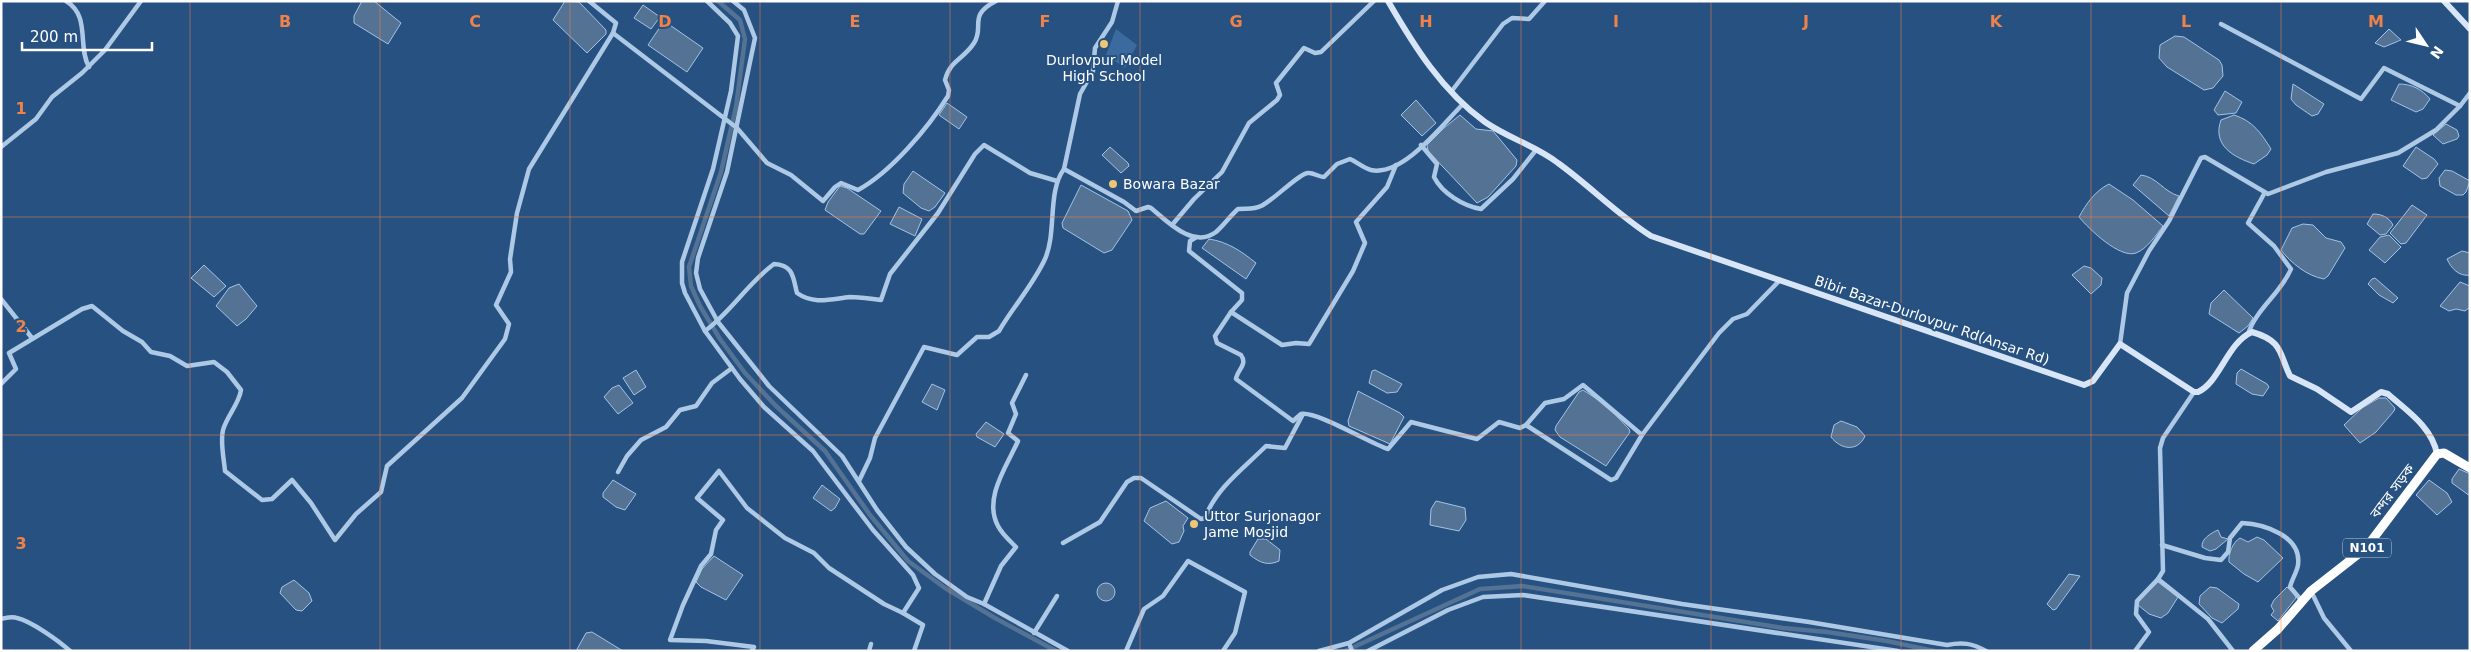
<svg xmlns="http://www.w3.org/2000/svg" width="2471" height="652" viewBox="0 0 2471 652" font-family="'DejaVu Sans','Noto Sans Bengali',sans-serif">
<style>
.green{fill:#3b6b9e}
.water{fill:#547294;stroke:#a2c4e7}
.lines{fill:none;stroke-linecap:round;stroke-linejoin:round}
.canal{stroke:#547294;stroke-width:4.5}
.street{stroke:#aec9e6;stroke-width:4.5}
.secondary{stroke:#d7e5f6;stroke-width:6}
.highway{stroke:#fff;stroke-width:9}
.grid{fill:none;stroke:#ee8249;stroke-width:1;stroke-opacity:0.55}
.poi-dot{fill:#efc673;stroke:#265180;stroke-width:2}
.labels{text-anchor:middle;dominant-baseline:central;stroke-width:4;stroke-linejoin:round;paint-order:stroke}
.shield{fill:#265180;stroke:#becbd9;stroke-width:1}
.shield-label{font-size:12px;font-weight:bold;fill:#fff}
.poi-label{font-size:14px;fill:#fff;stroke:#265180;text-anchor:start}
.street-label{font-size:14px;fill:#fff;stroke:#265180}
.grid-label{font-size:16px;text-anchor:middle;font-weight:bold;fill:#ee8249;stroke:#265180;stroke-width:4;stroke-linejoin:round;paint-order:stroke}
</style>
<rect width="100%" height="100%" fill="#265180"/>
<polygon class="green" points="1116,29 1137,45 1125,68 1106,55"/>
<g class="water">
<polygon points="362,1 374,1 401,23 388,44 354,23 354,16"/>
<polygon points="565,1 579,2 606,30 606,34 587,53 553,20"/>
<polygon points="643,5 660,17 651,29 634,18"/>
<polygon points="664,21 703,48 687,72 648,45"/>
<polygon points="2389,29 2401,40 2384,47 2375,43"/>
<polygon points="2175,36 2184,37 2219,60 2222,65 2223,76 2213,88 2204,90 2167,67 2159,58 2160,45"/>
<polygon points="2293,84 2324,104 2318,114 2312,116 2296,105 2291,99"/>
<path d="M2399 84C2411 84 2422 89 2430 99L2423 109 2416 112 2391 100Z"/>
<polygon points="2225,91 2242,102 2236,113 2218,115 2214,110"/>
<polygon points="1416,100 1436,123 1422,136 1401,115"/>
<polygon points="947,103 967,117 959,129 939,115"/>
<polygon points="1460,115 1476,129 1493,131 1517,160 1516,166 1488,197 1477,203 1428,151 1427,145 1444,128"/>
<path d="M2234 115C2253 121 2261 133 2271 149L2267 155 2254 164C2233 157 2212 145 2221 120Z"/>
<polygon points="2446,124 2457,130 2459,136 2457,139 2443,144 2433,135"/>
<polygon points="1110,147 1128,163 1129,166 1121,173 1102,155"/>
<polygon points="2416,147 2434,159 2438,164 2427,178 2422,179 2403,166"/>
<polygon points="2445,170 2452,171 2470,181 2466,192 2463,195 2456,195 2440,186 2439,178"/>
<polygon points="913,171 945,193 935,207 929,211 921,208 903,193 904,184"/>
<path d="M2141 175C2157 177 2164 192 2179 196L2169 216 2133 185Z"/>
<path d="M2109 184 2133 200 2163 226C2156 235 2147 249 2136 253 2120 259 2089 229 2079 217 2086 204 2095 191 2109 184Z"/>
<polygon points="1081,185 1128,211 1132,220 1112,250 1104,253 1063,228 1062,223"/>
<polygon points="840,186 847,188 881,211 864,234 860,234 825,210 828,202"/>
<polygon points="2412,205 2427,215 2406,243 2401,244 2390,233"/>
<polygon points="899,207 922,219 915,236 890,224"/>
<path d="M2373 214C2381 214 2389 217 2393 225L2386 234 2380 235 2367 224Z"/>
<path d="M2303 224 2313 225 2326 238 2341 242 2345 248 2328 276 2324 279C2307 276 2291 263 2281 250L2292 228Z"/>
<polygon points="2389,235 2401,247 2385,263 2369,250 2380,237"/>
<path d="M1209 239C1228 242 1241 251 1256 263L1246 279 1202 248Z"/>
<path d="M2462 251 2470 253V275C2459 277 2451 268 2447 259Z"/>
<polygon points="204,265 226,286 214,297 191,278"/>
<polygon points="2084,266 2091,268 2102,278 2101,285 2091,294 2072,275"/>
<polygon points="2375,278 2398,298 2393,303 2379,295 2368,284 2372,279"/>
<polygon points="2460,282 2470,286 2470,307 2465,311 2456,309 2449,311 2440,306"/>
<polygon points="239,284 257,306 246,319 237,326 216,306 229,288"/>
<polygon points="2224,290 2253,318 2248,326 2239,333 2209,314 2211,303"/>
<polygon points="2241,369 2267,384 2269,387 2263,396 2252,394 2236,384 2237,373"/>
<polygon points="636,370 646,387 634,395 623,378"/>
<polygon points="1375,370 1402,384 1397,392 1387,393 1369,383 1372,371"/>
<polygon points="932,384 945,390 937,410 922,402"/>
<polygon points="619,385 633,403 618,414 604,397 612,388"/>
<polygon points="1583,390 1606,405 1629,429 1630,432 1606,466 1560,437 1555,430 1556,426 1579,392"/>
<polygon points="1358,391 1400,413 1404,417 1390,444 1349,426 1348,421"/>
<polygon points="2379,398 2386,398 2395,408 2394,411 2376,432 2360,443 2344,425 2362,408"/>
<path d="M1841 421 1857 427 1865 436C1858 452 1841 450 1831 437L1834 425Z"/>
<polygon points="986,422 1004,434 995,447 977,437 976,434"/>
<polygon points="2459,469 2470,474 2470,496 2452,483 2452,479"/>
<polygon points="613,480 636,494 625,510 616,507 603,497 603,493"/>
<polygon points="2429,480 2447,493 2452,502 2437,515 2416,495"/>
<polygon points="822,485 840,499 835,508 831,511 813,498"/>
<polygon points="1166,501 1188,518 1183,526 1184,531 1179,542 1172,544 1144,521 1150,508"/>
<polygon points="1436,501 1465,508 1466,520 1459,531 1430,525 1431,509"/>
<path d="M2218 530 2221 537 2228 539 2216 549 2210 551 2202 547C2201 539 2211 533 2218 530Z"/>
<path d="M2257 537 2264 540 2283 558 2258 582 2244 574 2229 562C2228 554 2233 542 2240 538L2248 542Z"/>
<path d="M1258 539H1266L1280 550 1279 561C1268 566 1260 563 1250 555V552Z"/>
<polygon points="714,556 743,575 726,600 701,587 696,582 702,569"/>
<polygon points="2069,574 2080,576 2056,609 2053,610 2047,604"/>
<polygon points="294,580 309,593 312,601 302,611 296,610 280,593 282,587"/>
<polygon points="2158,582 2178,597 2168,613 2161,618 2149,614 2138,605 2139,600"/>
<circle cx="1106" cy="592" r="9"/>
<polygon points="2210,587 2217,588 2239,604 2238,609 2222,623 2212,618 2199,604 2200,596"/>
<polygon points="2287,587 2294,592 2296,598 2278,621 2271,615 2274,611 2271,606 2274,600"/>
<polygon points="592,632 623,651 576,651 586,633"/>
</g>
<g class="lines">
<g class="canal">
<polyline points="718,1 740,20 745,39 736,107 721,172 689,267 691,286 700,306 720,339 745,373 776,406 825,451 870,515 908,561 945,588 995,618 1056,651"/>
<polyline points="1345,651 1480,589 1523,586 1783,628 1827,632 1887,641 1934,651"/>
</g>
<g class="street">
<path d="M66 1C91 16 77 46 89 67"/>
<polyline points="589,1 616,23 613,33"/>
<polyline points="707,1 730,23 738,36 731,91 713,169 682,262 682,283 685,293 705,331 740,379 764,407 813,451 873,530 913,575 919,588 903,613 923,625 914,651"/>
<polyline points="733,1 744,10 755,38 727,172 698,258 696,273 700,289 718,322 769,386 842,456 877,510 906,547 935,574 967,597 984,604 1068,651"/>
<path d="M1118 1 1112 22 1095 48 1093 71 1080 94 1064 169 1124 202 1136 211 1148 207 1151 208C1168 222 1193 249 1216 232 1224 225 1230 216 1238 209 1246 208 1253 210 1261 206 1273 201 1301 171 1309 173 1314 173 1319 177 1324 177L1337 164 1350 159C1357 162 1363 168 1371 170 1403 177 1442 125 1463 104"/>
<polyline points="2221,24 2361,99 2384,68 2460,106"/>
<polyline points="1451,92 1503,24 1512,18 1529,19 1545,1"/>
<path d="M1421 145 1437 164 1434 177C1442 193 1463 206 1481 209L1513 179 1536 150"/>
<polyline points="1,147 36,119 52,97 82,73 105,50 141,1"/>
<path d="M1396 165 1387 187 1356 222 1365 243 1353 271 1309 344 1296 343 1282 345 1231 312 1215 336 1217 343 1241 355C1248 365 1237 370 1236 379L1293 421 1301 414C1317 411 1369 443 1388 449L1411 422 1477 439 1499 422 1520 428 1526 425 1545 403 1564 399 1583 385 1642 435 1719 333 1733 319 1747 314 1780 280"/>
<polyline points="1172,225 1194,199 1222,172 1249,123 1277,100 1280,95 1276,83 1304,48 1315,53 1321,52 1374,1"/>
<polyline points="1195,238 1190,241 1189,251 1242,293 1242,300 1231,312"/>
<polyline points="1,299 32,338"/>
<path d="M705 331C731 312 748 283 774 264 794 265 793 278 797 293 814 305 831 299 850 297 860 297 871 299 881 300L890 274 938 213 975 154 984 145 1030 173 1057 181"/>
<path d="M2248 334C2256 309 2281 293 2291 269L2274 246 2248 223 2264 194"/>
<polyline points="2120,344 2127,293 2149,251 2169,221 2201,158 2205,157 2268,194 2326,172 2398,153 2436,130 2460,106 2470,93"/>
<path d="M1 384 16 369 9 353 82 309 92 306 123 331 142 342 151 352 170 356 187 366 214 362 227 372 241 390C239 404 227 416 223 430 220 442 224 459 225 471L262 500 272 499 292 480 311 503 335 540 356 514 381 492 387 466 462 398 505 339 509 324 496 305 511 272 510 259 517 213 529 169 613 33 737 128 767 163 791 175 823 201 835 187 841 183 858 190C891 172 928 128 948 96L949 90 945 80C950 60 964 59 974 43 985 26 967 16 996 1"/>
<polyline points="2194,392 2163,438 2160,448 2163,571 2158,579 2208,619 2233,651"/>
<polyline points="1526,425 1611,480 1616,478 1642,435"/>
<polyline points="618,472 627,456 641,440 666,427 680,410 696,406 712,383 732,368"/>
<path d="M859 481 870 458 875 438 924 347 957 355 977 337H989L999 331C1013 307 1033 285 1045 259 1057 232 1047 192 1064 169"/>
<path d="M1063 543 1100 522 1127 482 1134 478H1141L1201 519 1205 518C1216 488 1244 468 1266 446L1285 448 1303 414"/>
<path d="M2162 545 2205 558 2221 560 2228 552 2230 538 2242 523C2264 524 2302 536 2298 565 2297 572 2292 579 2290 587L2302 601"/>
<polyline points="2311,591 2324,618 2351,651"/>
<path d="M984 604 1001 566 1016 547C1010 541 1002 534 998 526 983 498 1007 466 1018 441L1008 433 1016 414 1012 403 1026 375"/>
<path d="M1 619C6 618 12 616 17 618 31 621 59 641 70 651"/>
<polyline points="1034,633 1057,596"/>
<polyline points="1349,643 1352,651"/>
<polyline points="752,651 754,647 706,641 670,640 683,605 701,566 711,554 716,530 723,520 697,498 719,471 747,508 785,538 814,553 829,568 884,604 903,613"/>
<polyline points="869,651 871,644"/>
<polyline points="1126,651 1144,609 1163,596 1188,561 1245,592 1235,633 1223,651"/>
<path d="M1319 651 1349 643 1442 590 1478 577 1511 574 1682 604 1809 622 1947 645C1962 642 1972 643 1986 651"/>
<polyline points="1368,651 1448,610 1483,597 1523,595 1898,651"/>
<polyline points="2135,651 2149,632 2136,614 2137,601 2158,579"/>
</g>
<g class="secondary">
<path d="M1388 1C1414 46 1442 91 1485 122 1508 138 1536 146 1558 163 1590 186 1618 215 1651 236L2084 385 2093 381 2120 344 2194 392H2198C2220 382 2227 343 2252 332 2283 341 2279 353 2290 376L2317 389 2351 412 2381 392 2388 394C2407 411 2432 427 2437 454"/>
<polyline points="2444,1 2470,29"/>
</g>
<polyline class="highway" points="2253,651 2278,629 2311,591 2366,548 2437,454 2444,453 2470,468"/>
</g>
<path class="grid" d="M190 1V651M380 1V651M570 1V651M760 1V651M950 1V651M1140 1V651M1331 1V651M1521 1V651M1711 1V651M1901 1V651M2091 1V651M2281 1V651M1 217H2470M1 435H2470"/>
<g class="poi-dot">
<circle cx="1104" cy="44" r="5"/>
<circle cx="1113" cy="184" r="5"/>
<circle cx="1194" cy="524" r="5"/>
</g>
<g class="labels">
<rect class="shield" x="2343" y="538.5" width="48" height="19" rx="4"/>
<g class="shield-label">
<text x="2367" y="548">N101</text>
</g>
<g class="poi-label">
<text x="1104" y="60" text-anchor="middle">Durlovpur Model<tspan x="1104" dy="16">High School</tspan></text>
<text x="1123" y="184">Bowara Bazar</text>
<text x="1204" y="516">Uttor Surjonagor<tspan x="1204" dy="16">Jame Mosjid</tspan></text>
</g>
<g class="street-label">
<text transform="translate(1932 320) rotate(19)">Bibir Bazar-Durlovpur Rd(Ansar Rd)</text>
<text transform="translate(2392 491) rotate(-53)">বন্দর সড়ক</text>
</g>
</g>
<g class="grid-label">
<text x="285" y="27">B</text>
<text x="475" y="27">C</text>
<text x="665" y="27">D</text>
<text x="855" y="27">E</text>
<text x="1045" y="27">F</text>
<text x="1236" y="27">G</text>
<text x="1426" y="27">H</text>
<text x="1616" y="27">I</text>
<text x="1806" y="27">J</text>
<text x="1996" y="27">K</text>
<text x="2186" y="27">L</text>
<text x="2376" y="27">M</text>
<text x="21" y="114">1</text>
<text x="21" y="332">2</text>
<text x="21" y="549">3</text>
</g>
<rect width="2471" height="652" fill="none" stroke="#ffffff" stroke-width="5"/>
<g transform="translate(2426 45) rotate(125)" stroke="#265180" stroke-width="4" paint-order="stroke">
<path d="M0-4L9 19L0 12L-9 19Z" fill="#ffffff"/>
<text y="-8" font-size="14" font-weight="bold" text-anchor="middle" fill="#ffffff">N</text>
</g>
<path d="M22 42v8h130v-8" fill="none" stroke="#ffffff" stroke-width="2.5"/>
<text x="30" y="42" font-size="15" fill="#ffffff" stroke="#265180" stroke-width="4" paint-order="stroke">200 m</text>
</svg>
